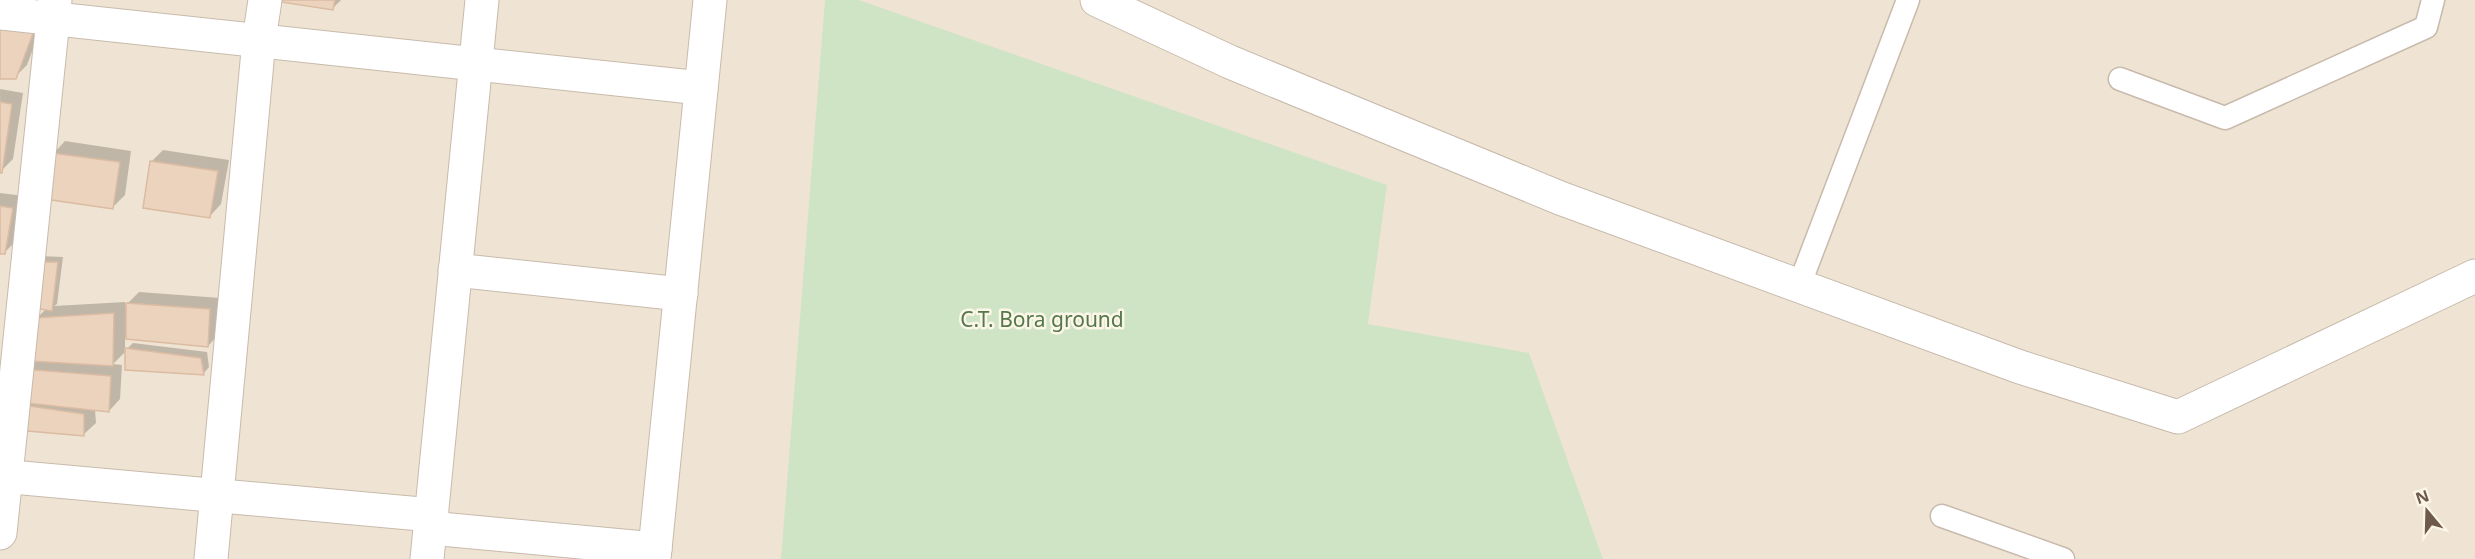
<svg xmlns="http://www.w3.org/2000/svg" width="2475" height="559" viewBox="0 0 2475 559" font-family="'Noto Sans',sans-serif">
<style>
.residential{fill:#efe4d3}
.green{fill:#cfe4c4}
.shadow{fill:#0003}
.building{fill:#ebd3be;stroke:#dbbba1;stroke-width:1.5}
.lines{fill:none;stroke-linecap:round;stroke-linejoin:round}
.service-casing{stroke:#c8baac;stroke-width:25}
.minor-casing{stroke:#c8baac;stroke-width:35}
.tertiary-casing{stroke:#c8baac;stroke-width:35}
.service{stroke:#fff;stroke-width:22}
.minor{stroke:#fff;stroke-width:33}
.tertiary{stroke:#fff;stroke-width:33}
.labels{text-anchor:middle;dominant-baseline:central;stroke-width:5;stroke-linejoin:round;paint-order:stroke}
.park-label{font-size:21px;fill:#547849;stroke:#fcf6e9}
</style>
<rect width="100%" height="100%" fill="#f9f2e3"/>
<rect class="residential" x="0" y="0" width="2475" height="559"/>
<polygon class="green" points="825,0 859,0 1387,185 1368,324 1529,353 1603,559 781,559"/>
<g class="shadow">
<polygon points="0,0 51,1 27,65 15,77 0,77"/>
<polygon points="278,0 341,0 333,8"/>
<polygon points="0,89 23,93 13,159 1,171"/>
<polygon points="65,141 131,151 125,195 113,207 54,153"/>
<polygon points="163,150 229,160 221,204 210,216 151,162"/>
<polygon points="0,193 24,196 16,241 4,253 0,252"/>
<polygon points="39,256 63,257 57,304 54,306 125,302 125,306 139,292 221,298 219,334 208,346 125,338 125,351 133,343 207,352 209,367 203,374 126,351 113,364 122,365 120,399 109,411 95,409 96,423 84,434 18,429 36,319 46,309"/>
</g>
<g class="building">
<polygon points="268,0 335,0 333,10"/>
<polygon points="0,6 41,12 16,79 0,79"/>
<polygon points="0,102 12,104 2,173 0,173"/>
<polygon points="52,153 120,162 113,209 45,199"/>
<polygon points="150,161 218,171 210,218 143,208"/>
<polygon points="0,206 13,208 5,254 0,254"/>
<polygon points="32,262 58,262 52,311 28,307"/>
<polygon points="126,303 210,309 208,347 126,339"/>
<polygon points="114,313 113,366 29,361 34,318"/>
<polygon points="125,348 201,358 204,375 125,370"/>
<polygon points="23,369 111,376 109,412 17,402"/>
<polygon points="16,404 84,414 84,436 16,430"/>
</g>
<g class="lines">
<g class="service-casing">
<g id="service">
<polyline points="2120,79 2225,118 2426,27 2433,0"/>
<polyline points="1799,286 1908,0"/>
<polyline points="1942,516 2063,559"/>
</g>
</g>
<g class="minor-casing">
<g id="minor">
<polyline points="0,13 701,88"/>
<polyline points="455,270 681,294"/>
<polyline points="0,476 432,515"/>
<polyline points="430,528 655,549"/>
<polyline points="0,533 55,0"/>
<polyline points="211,559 259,40 265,0"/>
<polyline points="427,559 482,0"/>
<polyline points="654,559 710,0"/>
</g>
</g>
<g class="tertiary-casing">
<polyline id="tertiary" points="1097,0 1230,62 1560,198 2020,367 2178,417 2475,276"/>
</g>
<use href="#service" class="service"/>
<use href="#minor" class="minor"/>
<use href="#tertiary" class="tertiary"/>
</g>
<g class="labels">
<g class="park-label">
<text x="1042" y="319">C.T. Bora ground</text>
</g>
</g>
<g transform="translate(2427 511) rotate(341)" stroke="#fcf6e9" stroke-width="4.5" paint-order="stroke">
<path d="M0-4.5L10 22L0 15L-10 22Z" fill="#6e5a4d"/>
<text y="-9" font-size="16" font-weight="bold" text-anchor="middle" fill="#6e5a4d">N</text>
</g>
</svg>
